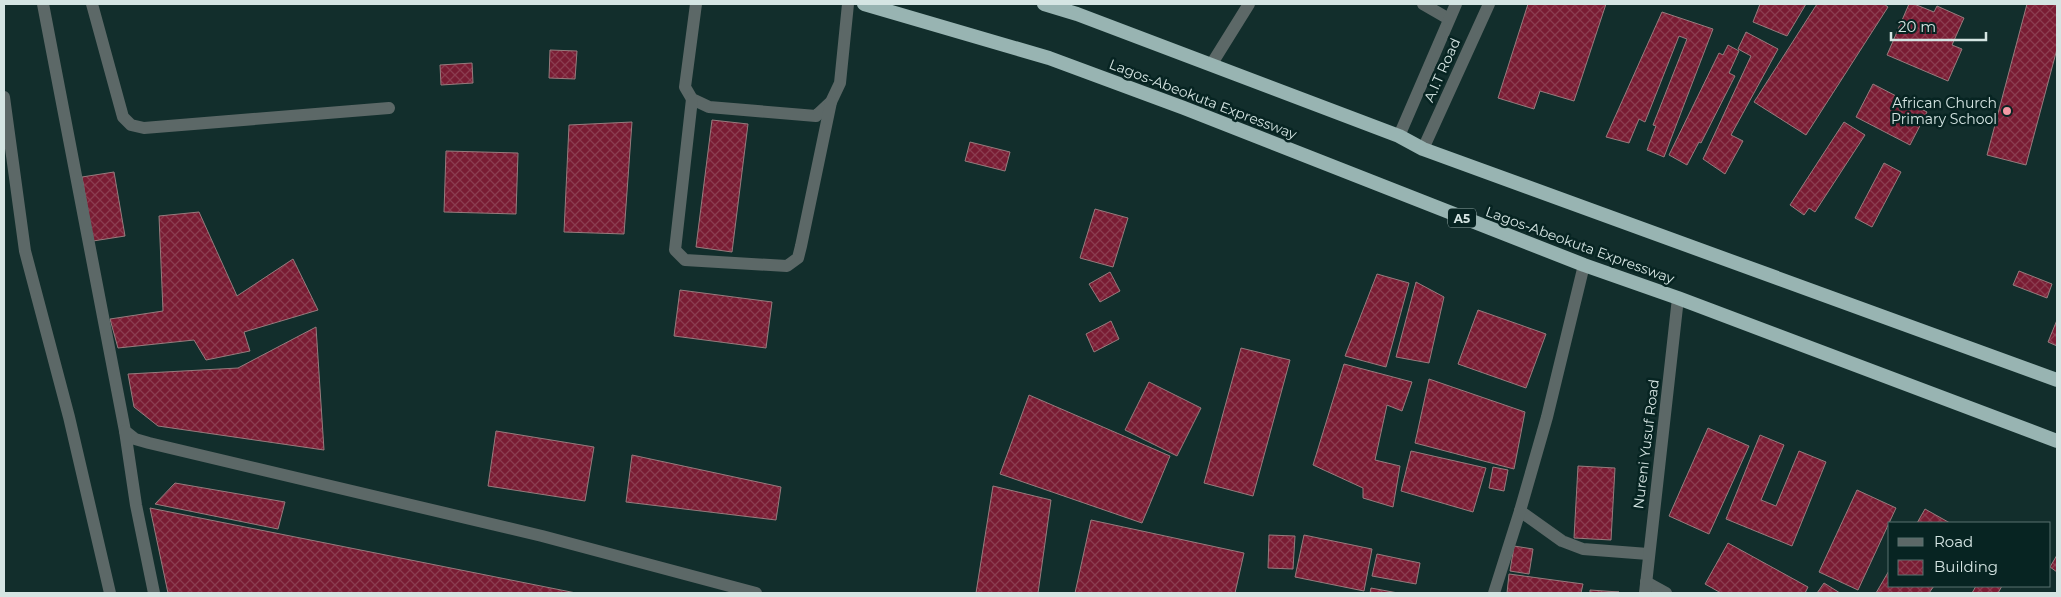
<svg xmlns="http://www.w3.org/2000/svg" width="2061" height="597" viewBox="0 0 2061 597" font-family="Montserrat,sans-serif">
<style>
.building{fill:url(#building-cross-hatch);stroke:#967b7d}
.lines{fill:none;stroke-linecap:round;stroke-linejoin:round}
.service{stroke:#5c6867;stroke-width:12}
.minor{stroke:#5c6867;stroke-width:12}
.tertiary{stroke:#5c6867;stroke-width:12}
.trunk{stroke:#98b4b2;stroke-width:14}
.poi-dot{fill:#f49aa5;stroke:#072422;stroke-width:2}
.labels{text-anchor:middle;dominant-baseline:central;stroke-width:5;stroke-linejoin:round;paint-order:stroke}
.shield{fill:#072422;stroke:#97aba9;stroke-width:1}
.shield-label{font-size:12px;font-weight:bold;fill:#d5e5e3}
.street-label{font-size:14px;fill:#d5e5e3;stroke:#072422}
.poi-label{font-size:14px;fill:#d5e5e3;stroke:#072422;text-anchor:end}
</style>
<defs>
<pattern id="building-cross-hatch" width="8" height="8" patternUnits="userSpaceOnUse" patternTransform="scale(1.25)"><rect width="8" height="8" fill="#791c33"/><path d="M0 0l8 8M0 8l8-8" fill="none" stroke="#8b3d50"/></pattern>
</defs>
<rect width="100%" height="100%" fill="#122e2c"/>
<g class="building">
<polygon points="1528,4 1606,4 1574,101 1540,91 1534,109 1498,98"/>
<polygon points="1760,4 1806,4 1787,36 1753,22"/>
<polygon points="1817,4 1884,4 1888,7 1806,135 1754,102"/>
<polygon points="1909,4 1914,4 1934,12 1937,6 1964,18 1952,45 1962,49 1948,81 1887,55"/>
<polygon points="2027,4 2057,4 2057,49 2026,165 1987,155"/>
<polygon points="1662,12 1713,29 1664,157 1647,150 1656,126 1653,125 1687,39 1679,36 1645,122 1639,119 1629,143 1606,137"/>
<polygon points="1746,32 1778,49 1731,135 1743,141 1725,174 1703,159 1751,56 1738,49"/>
<polygon points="1728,45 1739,51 1729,73 1735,76 1701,143 1699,142 1687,165 1669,155 1719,53 1723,55"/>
<polygon points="550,50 577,51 575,79 549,78"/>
<polygon points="472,63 473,83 441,85 440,65"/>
<polygon points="1873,84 1927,112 1910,145 1856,117"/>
<polygon points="712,120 748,124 732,252 696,247"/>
<polygon points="632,122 624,234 564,232 569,125"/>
<polygon points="1844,122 1865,135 1815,212 1809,208 1804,215 1790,205"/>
<polygon points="970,142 1010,152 1005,171 965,161"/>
<polygon points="446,151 518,153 516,214 444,212"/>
<polygon points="1884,163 1901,172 1872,227 1855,218"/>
<polygon points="114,172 125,236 93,241 82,177"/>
<polygon points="1095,209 1128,218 1113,267 1080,258"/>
<polygon points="199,212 237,296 293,259 318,310 244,332 250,351 206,360 194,340 118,348 110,319 163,311 159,216"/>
<polygon points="2019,271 2052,284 2047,298 2013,285"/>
<polygon points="1110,272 1120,291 1100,302 1089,284"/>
<polygon points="1377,274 1409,283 1386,367 1345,356"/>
<polygon points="1416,282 1444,297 1429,363 1396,357"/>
<polygon points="680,290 772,302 766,348 674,336"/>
<polygon points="1478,310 1546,334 1526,388 1458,364"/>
<polygon points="2057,320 2057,346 2048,342"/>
<polygon points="1111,321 1119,339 1094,352 1086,334"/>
<polygon points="316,327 324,450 158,426 134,407 128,374 238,368"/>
<polygon points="1241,348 1290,360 1253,496 1204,483"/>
<polygon points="1344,364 1412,382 1402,411 1387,405 1375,460 1400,466 1393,507 1363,498 1363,488 1313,465"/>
<polygon points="1429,379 1525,412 1514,469 1415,443"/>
<polygon points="1149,382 1201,408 1177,456 1125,430"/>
<polygon points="1029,395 1170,456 1142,523 1000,474"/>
<polygon points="1708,428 1749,446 1709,534 1669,516"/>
<polygon points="496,431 594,447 585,501 488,486"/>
<polygon points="1760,435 1784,445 1761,500 1776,506 1799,451 1826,462 1792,546 1726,519"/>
<polygon points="1411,451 1486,468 1473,512 1401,491"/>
<polygon points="632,455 781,487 776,520 626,502"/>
<polygon points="1578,466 1615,468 1611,540 1574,538"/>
<polygon points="1493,467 1508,470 1504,491 1489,488"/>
<polygon points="175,483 285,502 278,529 155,504"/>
<polygon points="993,486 1051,500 1038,593 976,593"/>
<polygon points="1857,490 1896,508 1858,590 1819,572"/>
<polygon points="150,508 576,593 168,593"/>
<polygon points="1925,509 1950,523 1917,523"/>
<polygon points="1091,520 1244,553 1235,593 1075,593"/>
<polygon points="1269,535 1295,536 1293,569 1268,568"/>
<polygon points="1304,535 1372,549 1364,591 1295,577"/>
<polygon points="1728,543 1808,587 1805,593 1721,593 1705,584"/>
<polygon points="1514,546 1533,549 1529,574 1510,571"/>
<polygon points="1377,554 1420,563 1416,584 1372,576"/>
<polygon points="2057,555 2057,572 2050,567"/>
<polygon points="1890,569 1890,586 1934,586 1929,593 1876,593"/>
<polygon points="1509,574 1583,584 1581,593 1507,593"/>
<polygon points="1824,583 1840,593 1817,593"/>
<polygon points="1976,586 2002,586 1998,593 1972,593"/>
<polygon points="1371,588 1398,593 1370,593"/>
<polygon points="1590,590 1619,592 1590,593"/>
</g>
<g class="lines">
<g class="service">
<polyline points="43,4 125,431 135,439 149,443 542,536 756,593"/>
<polyline points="92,4 123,117 131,125 144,128 389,108"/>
<polyline points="696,4 685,87 692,99 709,107 816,116 831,102 840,83 848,4"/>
<polyline points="1423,4 1449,19"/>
<polyline points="1211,65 1249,4"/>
<polyline points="4,97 25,251 69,417 110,593"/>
<polyline points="692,99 675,250 685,260 787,266 798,258 801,246 831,102"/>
<polyline points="125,431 136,505 154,593"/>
</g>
<g class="minor">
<polyline points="1520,511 1562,541 1583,549 1648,554"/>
<polyline points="1646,582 1666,593"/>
<polyline points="1494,593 1520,511 1547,417 1584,265"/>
</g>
<g class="tertiary">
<polyline points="1399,136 1456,4"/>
<polyline points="1423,149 1489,4"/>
<polyline points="1645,593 1678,298"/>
</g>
<g class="trunk">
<polyline points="864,4 1049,58 1184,108 1584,265 1678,298 2057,441"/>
<polyline points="1044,4 1077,14 1399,136 1423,149 2057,380"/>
</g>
</g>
<circle class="poi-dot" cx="2007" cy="111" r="5"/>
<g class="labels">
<rect class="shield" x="1448" y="208.5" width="28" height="19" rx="4"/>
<g class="shield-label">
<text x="1462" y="218">A5</text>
</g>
<g class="street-label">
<text transform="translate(1442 70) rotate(-66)">A.I.T Road</text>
<text transform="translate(1203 99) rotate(21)">Lagos-Abeokuta Expressway</text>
<text transform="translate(1580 245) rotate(20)">Lagos-Abeokuta Expressway</text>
<text transform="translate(1646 444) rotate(-83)">Nureni Yusuf Road</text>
</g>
<g class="poi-label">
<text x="1997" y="103">African Church<tspan x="1997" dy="16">Primary School</tspan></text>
</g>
</g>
<rect width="2061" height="597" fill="none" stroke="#d5e5e3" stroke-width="10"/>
<rect x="1888" y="522" width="162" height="65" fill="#072422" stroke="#59716f"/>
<rect x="1898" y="538" width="25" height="8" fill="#5c6867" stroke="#59716f"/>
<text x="1934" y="547" font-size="15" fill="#d5e5e3">Road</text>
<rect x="1898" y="560" width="25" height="15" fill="url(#building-cross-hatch)" stroke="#59716f"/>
<text x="1934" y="572" font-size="15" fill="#d5e5e3">Building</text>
<path d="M1891 32v8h95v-8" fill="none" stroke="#d5e5e3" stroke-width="2.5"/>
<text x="1898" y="32" font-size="15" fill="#d5e5e3" stroke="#072422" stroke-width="4" paint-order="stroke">20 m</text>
</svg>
